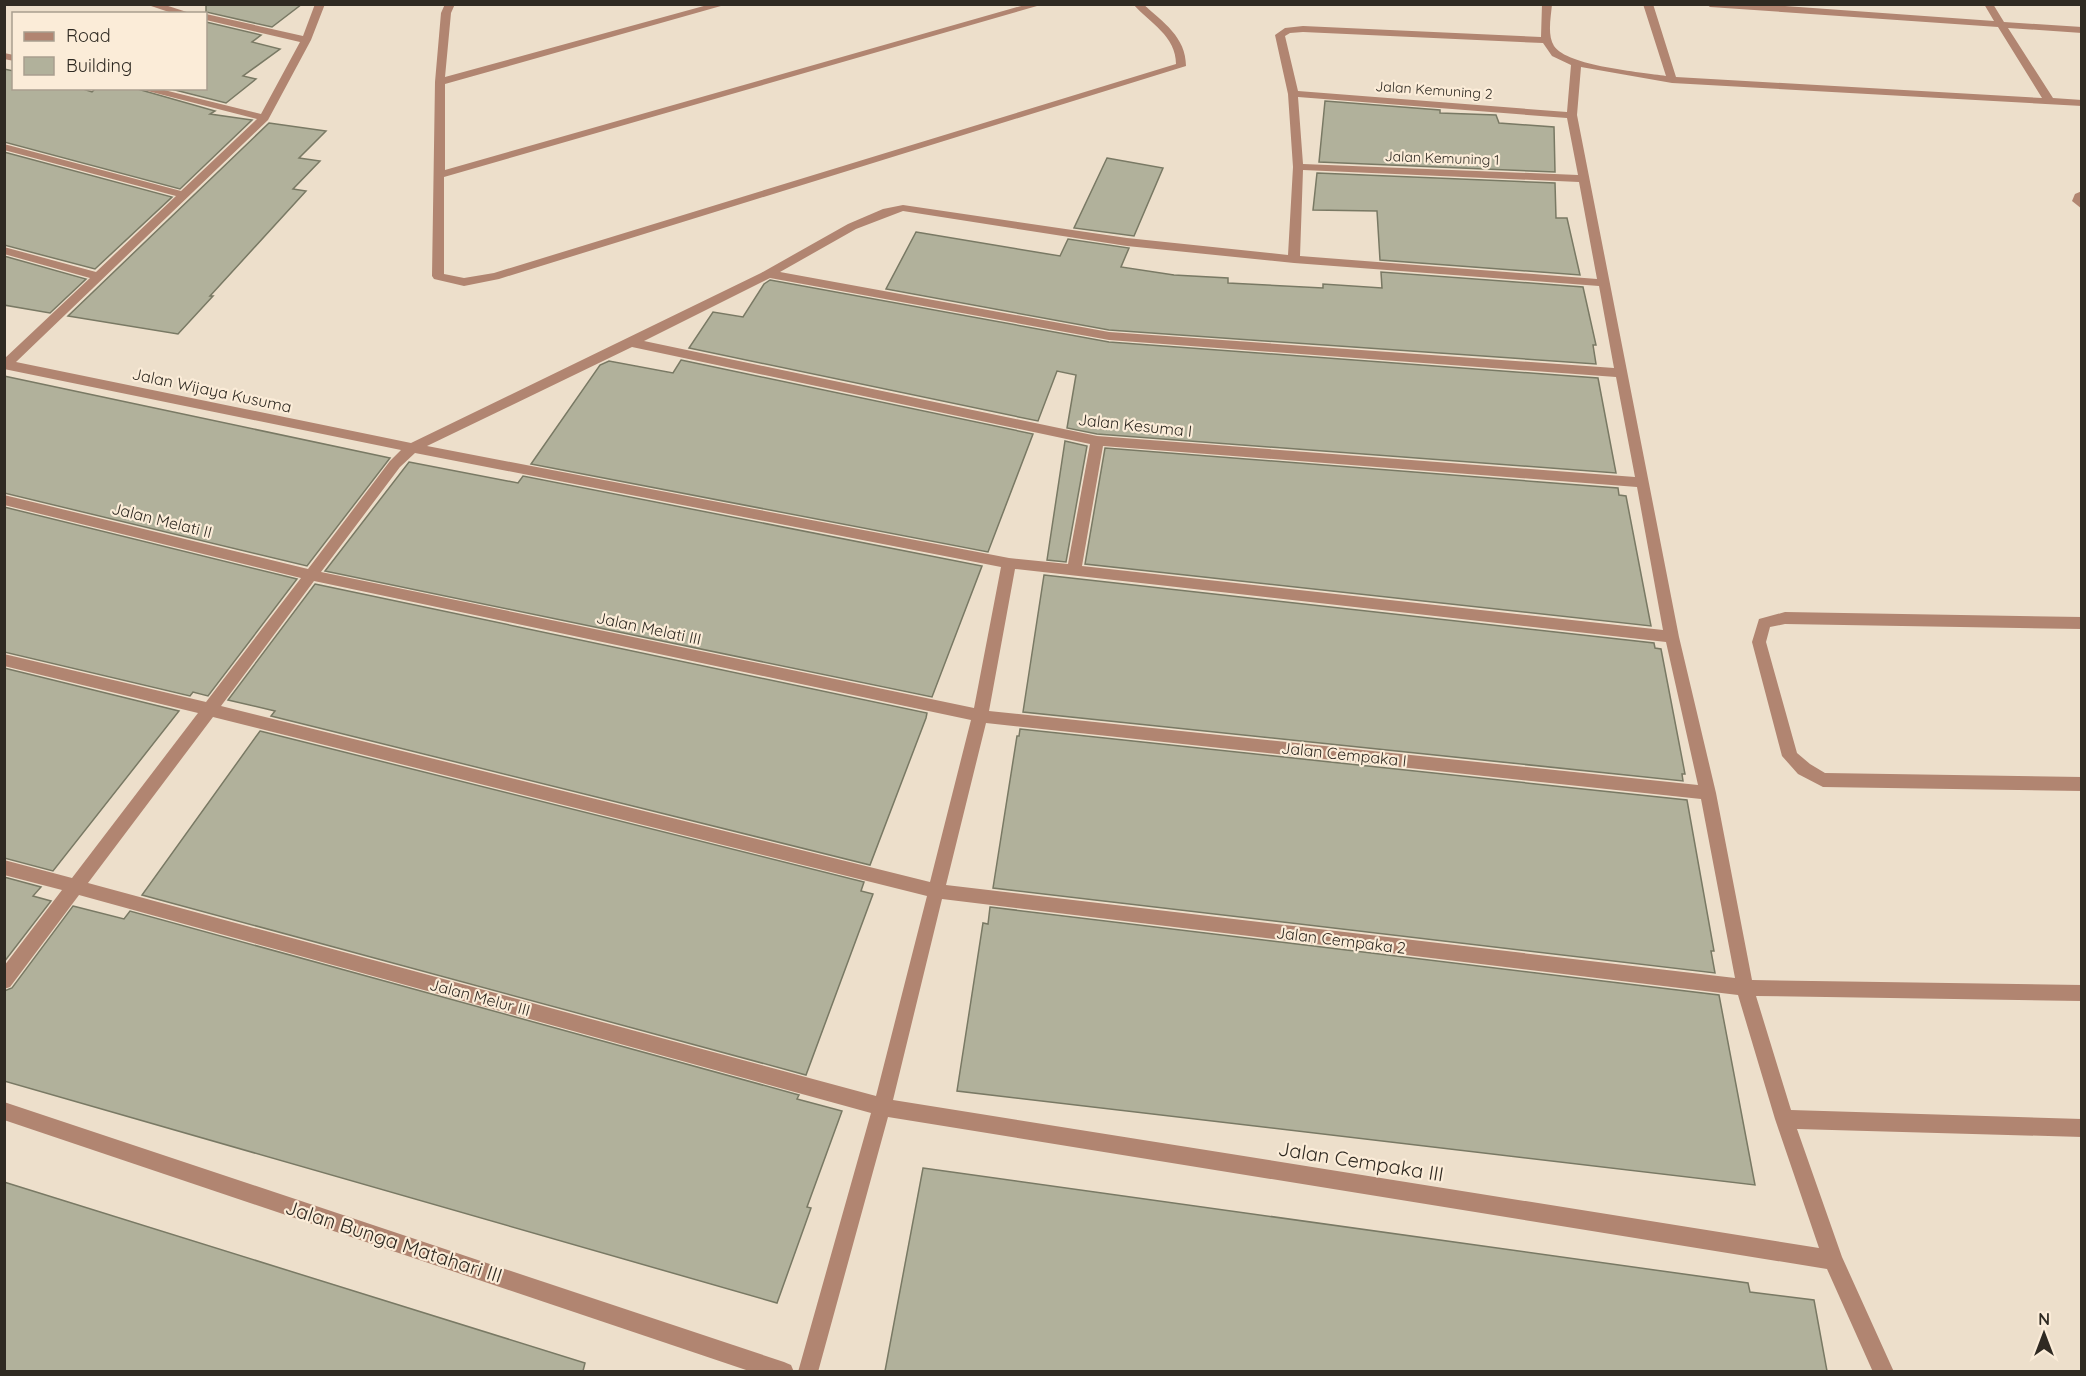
<svg xmlns="http://www.w3.org/2000/svg" width="2086" height="1376" viewBox="0 0 2086 1376" font-family="Quicksand,sans-serif">
<style>
.building{fill:#b1b19b;stroke:#797964;stroke-width:1.5}
.lines{fill:none;stroke-linecap:round;stroke-linejoin:round}
.street{fill:#b18571;fill-rule:evenodd}
.labels{text-anchor:middle;dominant-baseline:central;stroke-width:4.5;stroke-linejoin:round;paint-order:stroke}
.far-street-label{font-size:14px;fill:#2f2a22;stroke:#fbecd8}
.street-label{font-size:16px;fill:#2f2a22;stroke:#fbecd8}
.near-street-label{font-size:20px;fill:#2f2a22;stroke:#fbecd8}
</style>
<rect width="100%" height="100%" fill="#eddfcb"/>
<g class="building">
<polygon points="206,4 302,4 272,27 206,12"/>
<polygon points="206,22 261,35 252,42 280,49 243,76 256,79 226,103 167,88 206,88"/>
<polygon points="4,69 14,71 14,88 80,88 92,92 96,88 134,88 215,111 210,114 252,120 180,189 4,142"/>
<polygon points="1325,101 1440,110 1440,113 1496,115 1499,123 1554,127 1555,172 1319,162"/>
<polygon points="269,123 326,131 299,158 320,161 293,189 306,191 210,296 213,296 178,334 68,316"/>
<polygon points="4,152 172,197 95,269 4,245"/>
<polygon points="1107,158 1163,168 1134,236 1074,228"/>
<polygon points="1317,173 1555,183 1556,218 1567,218 1580,275 1380,260 1377,211 1313,210"/>
<polygon points="916,232 1060,256 1068,239 1129,248 1121,267 1174,275 1228,278 1228,283 1323,288 1323,284 1382,288 1381,272 1583,287 1596,345 1593,345 1596,364 1109,330 886,289"/>
<polygon points="4,256 86,279 50,313 4,305"/>
<polygon points="770,280 1109,342 1598,378 1616,473 1097,434 1067,428 1076,375 1057,371 1038,421 689,348 713,312 743,317 764,284"/>
<polygon points="681,360 1033,434 988,552 531,464 600,365 609,361 673,373"/>
<polygon points="4,376 131,403 390,458 307,566 4,493"/>
<polygon points="1065,441 1087,446 1066,562 1047,560"/>
<polygon points="1105,448 1618,488 1619,495 1626,496 1651,626 1085,564"/>
<polygon points="409,462 518,483 523,476 982,566 932,697 325,571"/>
<polygon points="4,507 297,579 208,696 193,692 190,696 4,652"/>
<polygon points="1044,575 1654,643 1655,648 1661,649 1685,774 1682,774 1683,781 1023,712"/>
<polygon points="315,584 927,713 926,718 870,865 271,716 275,711 228,700"/>
<polygon points="4,668 179,711 53,871 4,858"/>
<polygon points="1020,729 1687,800 1714,951 1711,951 1715,973 993,888 1017,736 1019,736"/>
<polygon points="260,731 864,882 861,891 873,894 806,1075 142,895"/>
<polygon points="4,877 41,887 33,896 51,901 4,962"/>
<polygon points="73,906 124,919 130,911 799,1095 797,1099 842,1111 807,1207 811,1208 777,1303 4,1081 4,991 12,988"/>
<polygon points="990,907 1719,995 1755,1185 957,1091 983,923 988,924"/>
<polygon points="923,1168 1748,1283 1750,1292 1814,1300 1827,1371 885,1371"/>
<polygon points="4,1182 585,1363 583,1371 4,1371"/>
</g>
<g class="lines">
<g class="street">
<polygon points="145,4 162,4 193,14 175,14"/>
<path d="M315 4H325L311 40 268 120 16 362 411 443 761 273 848 224 883 209 903 205 1127 238 1288 255 1293 167 1288 94 1275 35 1285 28 1303 26 1541 37 1542 4H1552C1551 17 1547 35 1554 46 1567 66 1641 72 1666 76L1643 4H1653L1676 77 2042 98 1998 27 1710 7 1706 4H1758L1994 21 1984 4H1993L2004 22 2082 27V33L2008 28 2053 98 2082 100V106L1672 83 1581 67 1577 115 1679 637 1716 793 1752 980 2082 985V1001L1756 996 1791 1110 2082 1119V1137L1797 1129 1842 1257 1894 1372H1873L1827 1269 888 1117 818 1372H798L871 1113 79 895 10 987 4 989V966L62 890 4 875V860L72 878 198 713 4 666V654L206 702 301 578 4 505V495L308 569 390 461 401 450 4 369V359L90 278 4 254V247L96 272 176 196 4 150V144L181 191 257 119 136 88H156L261 114 300 42 206 20V14L303 36ZM1303 32 1543 43 1552 56 1571 65 1567 112 1298 91 1285 36 1290 33ZM1298 97 1567 118 1578 175 1303 164ZM1303 170 1579 182 1597 279 1300 256ZM903 211 1127 246 1294 263 1599 286 1614 368 1109 332 780 272 856 229ZM770 278 1109 340 1616 377 1635 477 1097 436 644 341ZM632 347 1090 444 1068 564 1009 558 427 446ZM1103 446 1637 487 1663 630 1082 566ZM415 453 1001 567 974 708 321 572 400 467ZM1015 569 1666 642 1698 785 989 711ZM314 581 971 720 930 882 221 706ZM213 717 927 896 876 1096 88 883ZM986 723 1701 799 1735 978 946 885ZM942 899 1738 995 1775 1119 1819 1248 893 1100Z"/>
<path d="M445 4H455L451 13 445 77 711 4H728L445 84V170L1028 4H1044L444 177V274L464 278 494 273 1176 64C1176 36 1150 23 1133 4H1143C1163 22 1186 37 1186 66L499 279 464 286 434 279 432 276 435 82 441 13Z"/>
<polygon points="4,53 14,55 14,61 4,59"/>
<polygon points="2082,191 2082,209 2072,201 2075,194"/>
<polygon points="1785,612 2082,617 2082,629 1785,624 1770,627 1766,642 1797,753 1810,764 1825,773 2082,777 2082,791 1823,787 1798,774 1782,756 1752,642 1759,619"/>
<polygon points="4,1102 784,1362 791,1365 794,1372 752,1372 4,1120"/>
</g>
</g>
<g class="labels">
<g class="far-street-label">
<text transform="translate(1434 90) rotate(4)">Jalan Kemuning 2</text>
<text transform="translate(1442 158) rotate(2)">Jalan Kemuning 1</text>
</g>
<g class="street-label">
<text transform="translate(212 390) rotate(12)">Jalan Wijaya Kusuma</text>
<text transform="translate(1135 425) rotate(6)">Jalan Kesuma I</text>
<text transform="translate(162 520) rotate(14)">Jalan Melati II</text>
<text transform="translate(649 628) rotate(12)">Jalan Melati III</text>
<text transform="translate(1344 754) rotate(6)">Jalan Cempaka I</text>
<text transform="translate(1341 940) rotate(7)">Jalan Cempaka 2</text>
<text transform="translate(480 997) rotate(15)">Jalan Melur III</text>
</g>
<g class="near-street-label">
<text transform="translate(1361 1161) rotate(9)">Jalan Cempaka III</text>
<text transform="translate(394 1241) rotate(18)">Jalan Bunga Matahari III</text>
</g>
</g>
<rect width="2086" height="1376" fill="none" stroke="#2f2a22" stroke-width="12"/>
<rect x="12" y="12" width="195" height="78" fill="#fbecd8" stroke="#a99e8f" stroke-width="1.5"/>
<rect x="24" y="32" width="30" height="9" fill="#b18571" stroke="#a99e8f" stroke-width="1.5"/>
<text x="66" y="42" font-size="18" fill="#2f2a22">Road</text>
<rect x="24" y="57" width="30" height="18" fill="#b1b19b" stroke="#a99e8f" stroke-width="1.5"/>
<text x="66" y="72" font-size="18" fill="#2f2a22">Building</text>
<g transform="translate(2044 1334)" stroke="#fbecd8" stroke-width="4.5" paint-order="stroke">
<path d="M0-4.5L10 22L0 15L-10 22Z" fill="#2f2a22"/>
<text y="-9" font-size="16" font-weight="bold" text-anchor="middle" fill="#2f2a22">N</text>
</g>
</svg>
